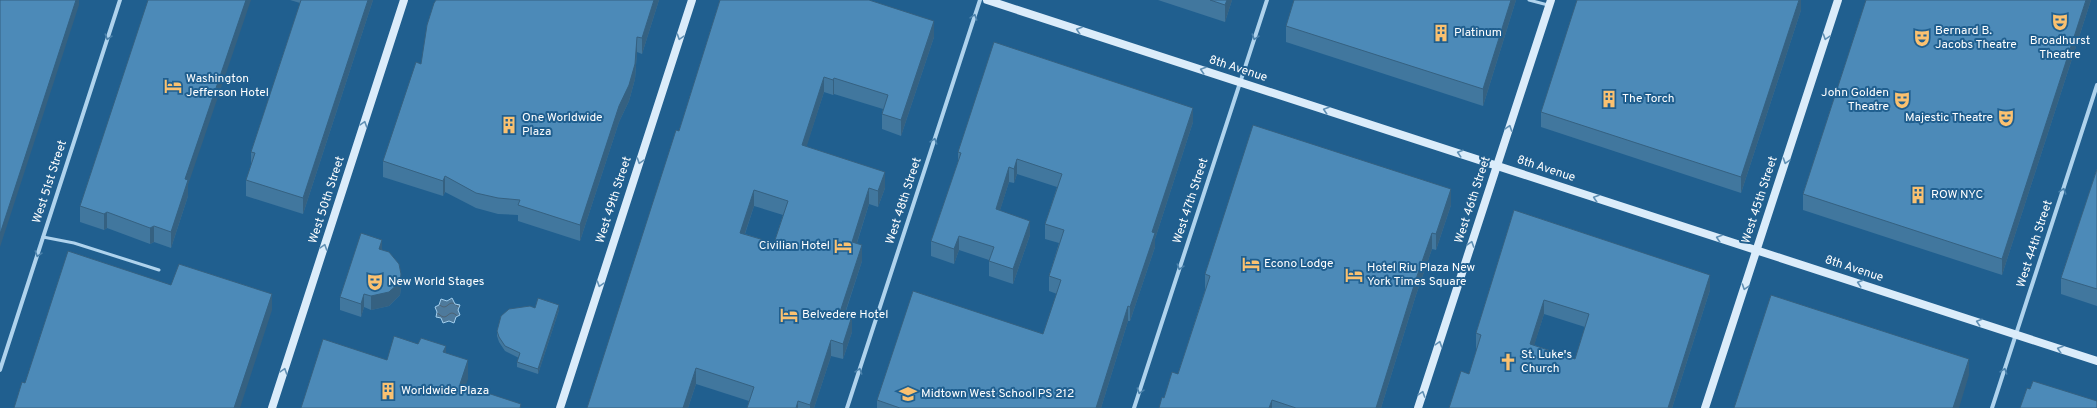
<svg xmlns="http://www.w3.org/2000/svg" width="2097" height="408" viewBox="0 0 2097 408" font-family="Overpass,sans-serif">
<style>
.water{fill:url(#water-waves);stroke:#a3cfee}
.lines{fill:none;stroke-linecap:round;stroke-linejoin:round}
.lane{stroke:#afd3ed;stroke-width:3}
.street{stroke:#afd3ed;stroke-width:4}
.secondary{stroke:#dbecfa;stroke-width:8}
.wall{fill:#41779e;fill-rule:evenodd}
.shaded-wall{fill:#356181}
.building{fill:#4c8ab8;stroke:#356181;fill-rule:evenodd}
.oneway{stroke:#4b82ab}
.oneway2{stroke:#6190b4}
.labels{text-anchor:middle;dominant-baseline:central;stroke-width:4;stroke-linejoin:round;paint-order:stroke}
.poi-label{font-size:12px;fill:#fff;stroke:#205f8f;text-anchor:start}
.street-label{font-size:12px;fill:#fff;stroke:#205f8f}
</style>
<defs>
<pattern id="water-waves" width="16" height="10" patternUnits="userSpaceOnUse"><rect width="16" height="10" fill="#4e7a9c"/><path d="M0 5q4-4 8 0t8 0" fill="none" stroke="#4d6374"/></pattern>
</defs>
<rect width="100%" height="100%" fill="#205f8f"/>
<polygon class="water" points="452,298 455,304 460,305 458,310 460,315 456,317 454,323 449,321 443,323 441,318 436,317 437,312 435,307 439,305 441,299 447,301"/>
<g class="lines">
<g class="lane">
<polyline points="1529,0 1548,5"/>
<polyline points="43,237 74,243 159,270"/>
</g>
<g class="street">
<polyline points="0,370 120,0"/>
<polyline points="847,408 980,0"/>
<polyline points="1134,408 1267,0"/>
<polyline points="1992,408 2097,85"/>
</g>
<g class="secondary">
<polyline points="987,0 2097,361"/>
<polyline points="272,408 404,0"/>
<polyline points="560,408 692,0"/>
<polyline points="1418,408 1551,0"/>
<polyline points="1705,408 1838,0"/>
</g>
</g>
<g class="wall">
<polygon points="290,0 373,0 303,214 246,196 246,180 251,167 251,152 300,3"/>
<polygon points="436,0 659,0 642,54 637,52 635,79 629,101 619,122 580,241 518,221 518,215 498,214 476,208 445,192 443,196 383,177 383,161 421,64"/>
<path d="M720 0 934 37 901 136 882 129V114L883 109 834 94 833 95 824 92 806 147 885 188 878 207 869 204 857 243 862 261 845 314 852 332 843 359 831 356 814 408H747L749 401 696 384 688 408H587L679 131ZM754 206 783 215 774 243 745 234Z"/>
<polygon points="1158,0 1232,0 1225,22"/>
<polygon points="1516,0 1483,106 1286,42 1286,26"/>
<polygon points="1799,0 1801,0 1801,10 1741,193 1541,127 1541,112"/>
<polygon points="1866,0 2091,0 2002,275 1803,210 1803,194"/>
<polygon points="1193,122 1155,239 1155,247 1130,321 1128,321 1101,408 877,408 877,400 1043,334 1057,294 1049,291 1049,276 1059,243 1045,239 1045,224 1057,187 1017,174 1014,183 1009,182 1000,210 1030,235 1013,284 989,276 989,260 959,250 954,264 931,256 931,241 958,162 958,152"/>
<polygon points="2097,169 2097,306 2061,294 2061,278"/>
<polygon points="188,185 188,196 171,248 154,242 150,244 107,228 104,230 80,222 80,206"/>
<polygon points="1451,205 1436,250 1432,249 1416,295 1381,408 1159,408 1164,398 1178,374 1205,290 1205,274"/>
<path d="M1514 210 1710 290 1672 408H1449L1469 374 1477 349 1476 348V333ZM1544 314 1585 327 1575 359 1534 345Z"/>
<polygon points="382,250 401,287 400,295 389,306 371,310 364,307 361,317 340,310 340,297"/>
<polygon points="535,308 559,310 538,374 517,367 517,362 519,358 505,351 499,342 497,336 497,331"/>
</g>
<g class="shaded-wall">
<polygon points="76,0 79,0 79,5 0,247 0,234"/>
<polygon points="246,0 251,0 188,185 188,196 171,248 171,232 185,179"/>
<polygon points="368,0 373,0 303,214 303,198"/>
<polygon points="654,0 659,0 642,54 642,38"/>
<polygon points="1227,0 1232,0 1225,22 1225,5"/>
<polygon points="1511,0 1516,0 1483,106 1483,89"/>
<polygon points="1799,0 1801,0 1801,10 1741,193 1741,177"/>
<polygon points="2086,0 2091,0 2002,275 2002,259"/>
<polygon points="934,21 934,37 901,136 901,120"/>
<polygon points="637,37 637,52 635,79 629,101 619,122 580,241 580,225"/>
<polygon points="824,77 824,92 802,161 802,145"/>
<polygon points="834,78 834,94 833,95 833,80"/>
<polygon points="1193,108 1193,122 1155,239 1155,247 1130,321 1130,307 1152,232"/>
<polygon points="1017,159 1017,174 1014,183 1014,169"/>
<polygon points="1009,167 1009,182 996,223 996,209"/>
<polygon points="885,172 885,188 878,207 878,191"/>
<polygon points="445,176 445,192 443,196 443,181"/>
<polygon points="869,188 869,204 852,258 852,242"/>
<polygon points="1451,189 1451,205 1436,250 1436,234"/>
<polygon points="754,190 754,206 740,248 740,233"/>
<polygon points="107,212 107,228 104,230 104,214"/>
<polygon points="1030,221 1030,235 1013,284 1013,269"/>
<polygon points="154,226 154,242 150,244 150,228"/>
<polygon points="1432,233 1432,249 1416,295 1381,408 1376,408 1416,279"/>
<polygon points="959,236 959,250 954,264 954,249"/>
<polygon points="382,240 382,254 379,249"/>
<polygon points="862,245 862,261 840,328 840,312"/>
<polygon points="401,274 401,287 400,295 389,306 371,310 371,296"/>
<polygon points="1710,275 1710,290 1672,408 1668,408"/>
<polygon points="272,294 272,310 240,408 234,408"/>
<polygon points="364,294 364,307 361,317 361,304"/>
<polygon points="1544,300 1544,314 1530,359 1530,344"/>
<polygon points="559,305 559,310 538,374 538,369"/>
<polygon points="1128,306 1128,321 1101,408 1096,408"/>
<polygon points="852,316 852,332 843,359 843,344"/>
<polygon points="831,340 831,356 814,408 810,408 810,405"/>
<polygon points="446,346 446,365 443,352"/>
<polygon points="1969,359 1969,375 1959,408 1953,408"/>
<polygon points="468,360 468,379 460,402 460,384"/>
<polygon points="696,368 696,384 688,408 683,408"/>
<polygon points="1272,400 1272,408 1269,408"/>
<polygon points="798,401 798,408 796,408"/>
</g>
<g class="building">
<polygon points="0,0 76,0 0,234"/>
<polygon points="148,0 246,0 185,179 188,180 171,232 154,226 150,228 107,212 104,214 80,206"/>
<polygon points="301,0 368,0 303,198 246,180 255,153 251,152"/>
<polygon points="436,0 654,0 642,38 637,37 635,64 629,85 619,106 580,225 518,205 520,200 498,198 476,193 445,176 443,181 383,161 416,62 421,64 427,25 434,3"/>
<path d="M720 0H869L934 21 901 120 882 114 888 95 834 78 833 80 824 77 802 145 885 172 878 191 869 188 852 242 862 245 840 312 852 316 843 344 831 340 810 405 798 401 796 408H747L754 387 696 368 683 408H587L676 130 679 131ZM754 190 788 201 774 243 740 233Z"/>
<polygon points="1210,0 1227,0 1225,5"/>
<polygon points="1294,0 1511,0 1483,89 1286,26"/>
<polygon points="1577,0 1799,0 1741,177 1541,112"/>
<polygon points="1866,0 2086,0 2002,259 1803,194"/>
<polygon points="994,42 1193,108 1152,232 1155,233 1130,307 1128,306 1096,408 900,408 877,400 913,291 1043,334 1061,280 1049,276 1064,230 1045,224 1062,174 1017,159 1014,169 1009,167 996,209 1030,221 1013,269 989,261 994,247 959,236 954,249 931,241 961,153 958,152"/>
<polygon points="1253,125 1451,189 1436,234 1432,233 1416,279 1376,408 1296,408 1272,400 1269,408 1159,408 1162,397 1164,398 1172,372 1178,374 1210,276 1205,274"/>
<polygon points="2097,169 2097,289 2061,278"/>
<path d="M1514 210 1710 275 1668 408H1449L1461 371 1469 374 1481 335 1476 333ZM1544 300 1589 314 1575 359 1530 344Z"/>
<polygon points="361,233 382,240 379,249 389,252 399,264 401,274 400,282 389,292 371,296 364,294 361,304 340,297"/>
<polygon points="68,251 171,285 179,264 272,294 234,408 14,408 22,382 25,383"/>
<polygon points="1771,295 1969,359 1953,408 1734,408"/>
<polygon points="538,298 559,305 538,369 517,362 520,353 505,346 499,337 497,331 501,316 509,309 530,306 535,308"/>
<polygon points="394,336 418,344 421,338 446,346 443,352 468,360 460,384 521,404 520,408 301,408 323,339 387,360"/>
<polygon points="2033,381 2097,401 2097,408 2020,408 2027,388 2030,389"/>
</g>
<defs><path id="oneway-chevron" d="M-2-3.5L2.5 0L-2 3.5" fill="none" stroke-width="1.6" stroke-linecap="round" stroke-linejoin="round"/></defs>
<g class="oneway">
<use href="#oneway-chevron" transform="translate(974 17) rotate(-72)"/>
<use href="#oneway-chevron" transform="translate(108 37) rotate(108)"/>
<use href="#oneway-chevron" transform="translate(1255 37) rotate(108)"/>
<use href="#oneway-chevron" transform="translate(934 141) rotate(-72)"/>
<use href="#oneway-chevron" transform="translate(2063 191) rotate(-72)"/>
<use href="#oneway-chevron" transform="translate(38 254) rotate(108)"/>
<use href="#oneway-chevron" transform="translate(1180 267) rotate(108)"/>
<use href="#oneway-chevron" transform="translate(859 371) rotate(-72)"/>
<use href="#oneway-chevron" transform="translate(2004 371) rotate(-72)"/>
<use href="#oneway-chevron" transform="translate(1140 391) rotate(108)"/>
</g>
<g class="oneway2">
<use href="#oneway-chevron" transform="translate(1079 30) rotate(-162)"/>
<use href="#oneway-chevron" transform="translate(680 37) rotate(108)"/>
<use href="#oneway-chevron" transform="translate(1826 37) rotate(108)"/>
<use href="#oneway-chevron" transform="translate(1203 70) rotate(-162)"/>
<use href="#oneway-chevron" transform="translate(1326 110) rotate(-162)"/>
<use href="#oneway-chevron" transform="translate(364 124) rotate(-72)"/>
<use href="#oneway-chevron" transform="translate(1509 128) rotate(-72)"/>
<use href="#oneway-chevron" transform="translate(1460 153) rotate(-162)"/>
<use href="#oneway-chevron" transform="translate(640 161) rotate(108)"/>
<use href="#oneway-chevron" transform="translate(1786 161) rotate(108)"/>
<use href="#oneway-chevron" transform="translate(1596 198) rotate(-162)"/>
<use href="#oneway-chevron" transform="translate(1719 238) rotate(-162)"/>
<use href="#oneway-chevron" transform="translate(1471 244) rotate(-72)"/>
<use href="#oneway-chevron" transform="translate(324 247) rotate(-72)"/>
<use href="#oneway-chevron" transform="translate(1860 283) rotate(-162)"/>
<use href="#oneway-chevron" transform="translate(600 284) rotate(108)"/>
<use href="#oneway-chevron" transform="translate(1745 287) rotate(108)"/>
<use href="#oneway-chevron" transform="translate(1979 322) rotate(-162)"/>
<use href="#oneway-chevron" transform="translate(1439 344) rotate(-72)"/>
<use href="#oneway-chevron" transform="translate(2060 349) rotate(-162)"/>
<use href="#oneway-chevron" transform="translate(284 371) rotate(-72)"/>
<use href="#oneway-chevron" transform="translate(1422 394) rotate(-72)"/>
</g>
<defs>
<g id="theatre-bare" transform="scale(1.38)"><path d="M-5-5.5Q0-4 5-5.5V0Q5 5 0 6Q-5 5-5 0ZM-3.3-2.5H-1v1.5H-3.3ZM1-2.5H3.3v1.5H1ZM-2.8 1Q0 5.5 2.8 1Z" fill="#fac170" stroke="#205f8f" stroke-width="2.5" paint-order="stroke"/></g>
<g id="building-bare" transform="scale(1.38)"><path d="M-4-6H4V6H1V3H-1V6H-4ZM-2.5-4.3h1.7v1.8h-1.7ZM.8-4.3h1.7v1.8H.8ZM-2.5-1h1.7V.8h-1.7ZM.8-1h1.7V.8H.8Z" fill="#fac170" stroke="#205f8f" stroke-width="2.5" paint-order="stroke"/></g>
<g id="hotel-bare" transform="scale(1.38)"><path d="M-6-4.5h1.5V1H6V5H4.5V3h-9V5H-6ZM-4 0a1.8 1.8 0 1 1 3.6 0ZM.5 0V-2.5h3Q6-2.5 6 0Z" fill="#fac170" stroke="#205f8f" stroke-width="2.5" paint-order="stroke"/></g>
<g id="church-bare" transform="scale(1.38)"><path d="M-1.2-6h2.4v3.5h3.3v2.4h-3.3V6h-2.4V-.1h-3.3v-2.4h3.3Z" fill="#fac170" stroke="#205f8f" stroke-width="2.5" paint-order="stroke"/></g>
<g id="school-bare" transform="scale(1.38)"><path d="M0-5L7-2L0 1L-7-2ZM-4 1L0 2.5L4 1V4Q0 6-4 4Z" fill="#fac170" stroke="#205f8f" stroke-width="2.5" paint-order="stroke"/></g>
</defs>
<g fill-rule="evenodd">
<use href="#theatre-bare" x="2060" y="22"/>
<use href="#building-bare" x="1441" y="33"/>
<use href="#theatre-bare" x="1922" y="38"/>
<use href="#hotel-bare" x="173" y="86"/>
<use href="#building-bare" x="1609" y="99"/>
<use href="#theatre-bare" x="1902" y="100"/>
<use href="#theatre-bare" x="2006" y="118"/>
<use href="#building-bare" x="509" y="125"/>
<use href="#building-bare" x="1918" y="195"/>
<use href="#hotel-bare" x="843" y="246"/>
<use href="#hotel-bare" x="1251" y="264"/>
<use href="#hotel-bare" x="1354" y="275"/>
<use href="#theatre-bare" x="375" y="282"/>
<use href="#hotel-bare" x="789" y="315"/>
<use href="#church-bare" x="1508" y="362"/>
<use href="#building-bare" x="388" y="391"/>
<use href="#school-bare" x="908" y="394"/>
</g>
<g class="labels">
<g class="poi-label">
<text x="1935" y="31">Bernard B.<tspan x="1935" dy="14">Jacobs Theatre</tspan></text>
<text x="1454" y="33">Platinum</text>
<text x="2060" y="41" text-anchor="middle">Broadhurst<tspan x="2060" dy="14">Theatre</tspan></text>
<text x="186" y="79">Washington<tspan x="186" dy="14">Jefferson Hotel</tspan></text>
<text x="1889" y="93" text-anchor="end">John Golden<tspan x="1889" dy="14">Theatre</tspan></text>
<text x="1622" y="99">The Torch</text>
<text x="522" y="118">One Worldwide<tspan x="522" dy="14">Plaza</tspan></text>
<text x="1993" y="118" text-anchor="end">Majestic Theatre</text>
<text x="1931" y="195">ROW NYC</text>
<text x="830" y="246" text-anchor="end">Civilian Hotel</text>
<text x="1264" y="264">Econo Lodge</text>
<text x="1367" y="268">Hotel Riu Plaza New<tspan x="1367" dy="14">York Times Square</tspan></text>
<text x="388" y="282">New World Stages</text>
<text x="802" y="315">Belvedere Hotel</text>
<text x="1521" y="355">St. Luke's<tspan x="1521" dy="14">Church</tspan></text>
<text x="401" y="391">Worldwide Plaza</text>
<text x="921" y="394">Midtown West School PS 212</text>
</g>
<g class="street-label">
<text transform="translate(1238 69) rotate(18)">8th Avenue</text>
<text transform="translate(1546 169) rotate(18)">8th Avenue</text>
<text transform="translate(50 182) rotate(-72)">West 51st Street</text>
<text transform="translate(327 200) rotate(-72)">West 50th Street</text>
<text transform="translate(614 200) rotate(-72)">West 49th Street</text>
<text transform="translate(1473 200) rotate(-72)">West 46th Street</text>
<text transform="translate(1760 200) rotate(-72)">West 45th Street</text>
<text transform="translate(904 201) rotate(-72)">West 48th Street</text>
<text transform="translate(1191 201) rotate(-72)">West 47th Street</text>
<text transform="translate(2035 244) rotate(-72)">West 44th Street</text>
<text transform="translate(1854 269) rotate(18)">8th Avenue</text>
</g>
</g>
</svg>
